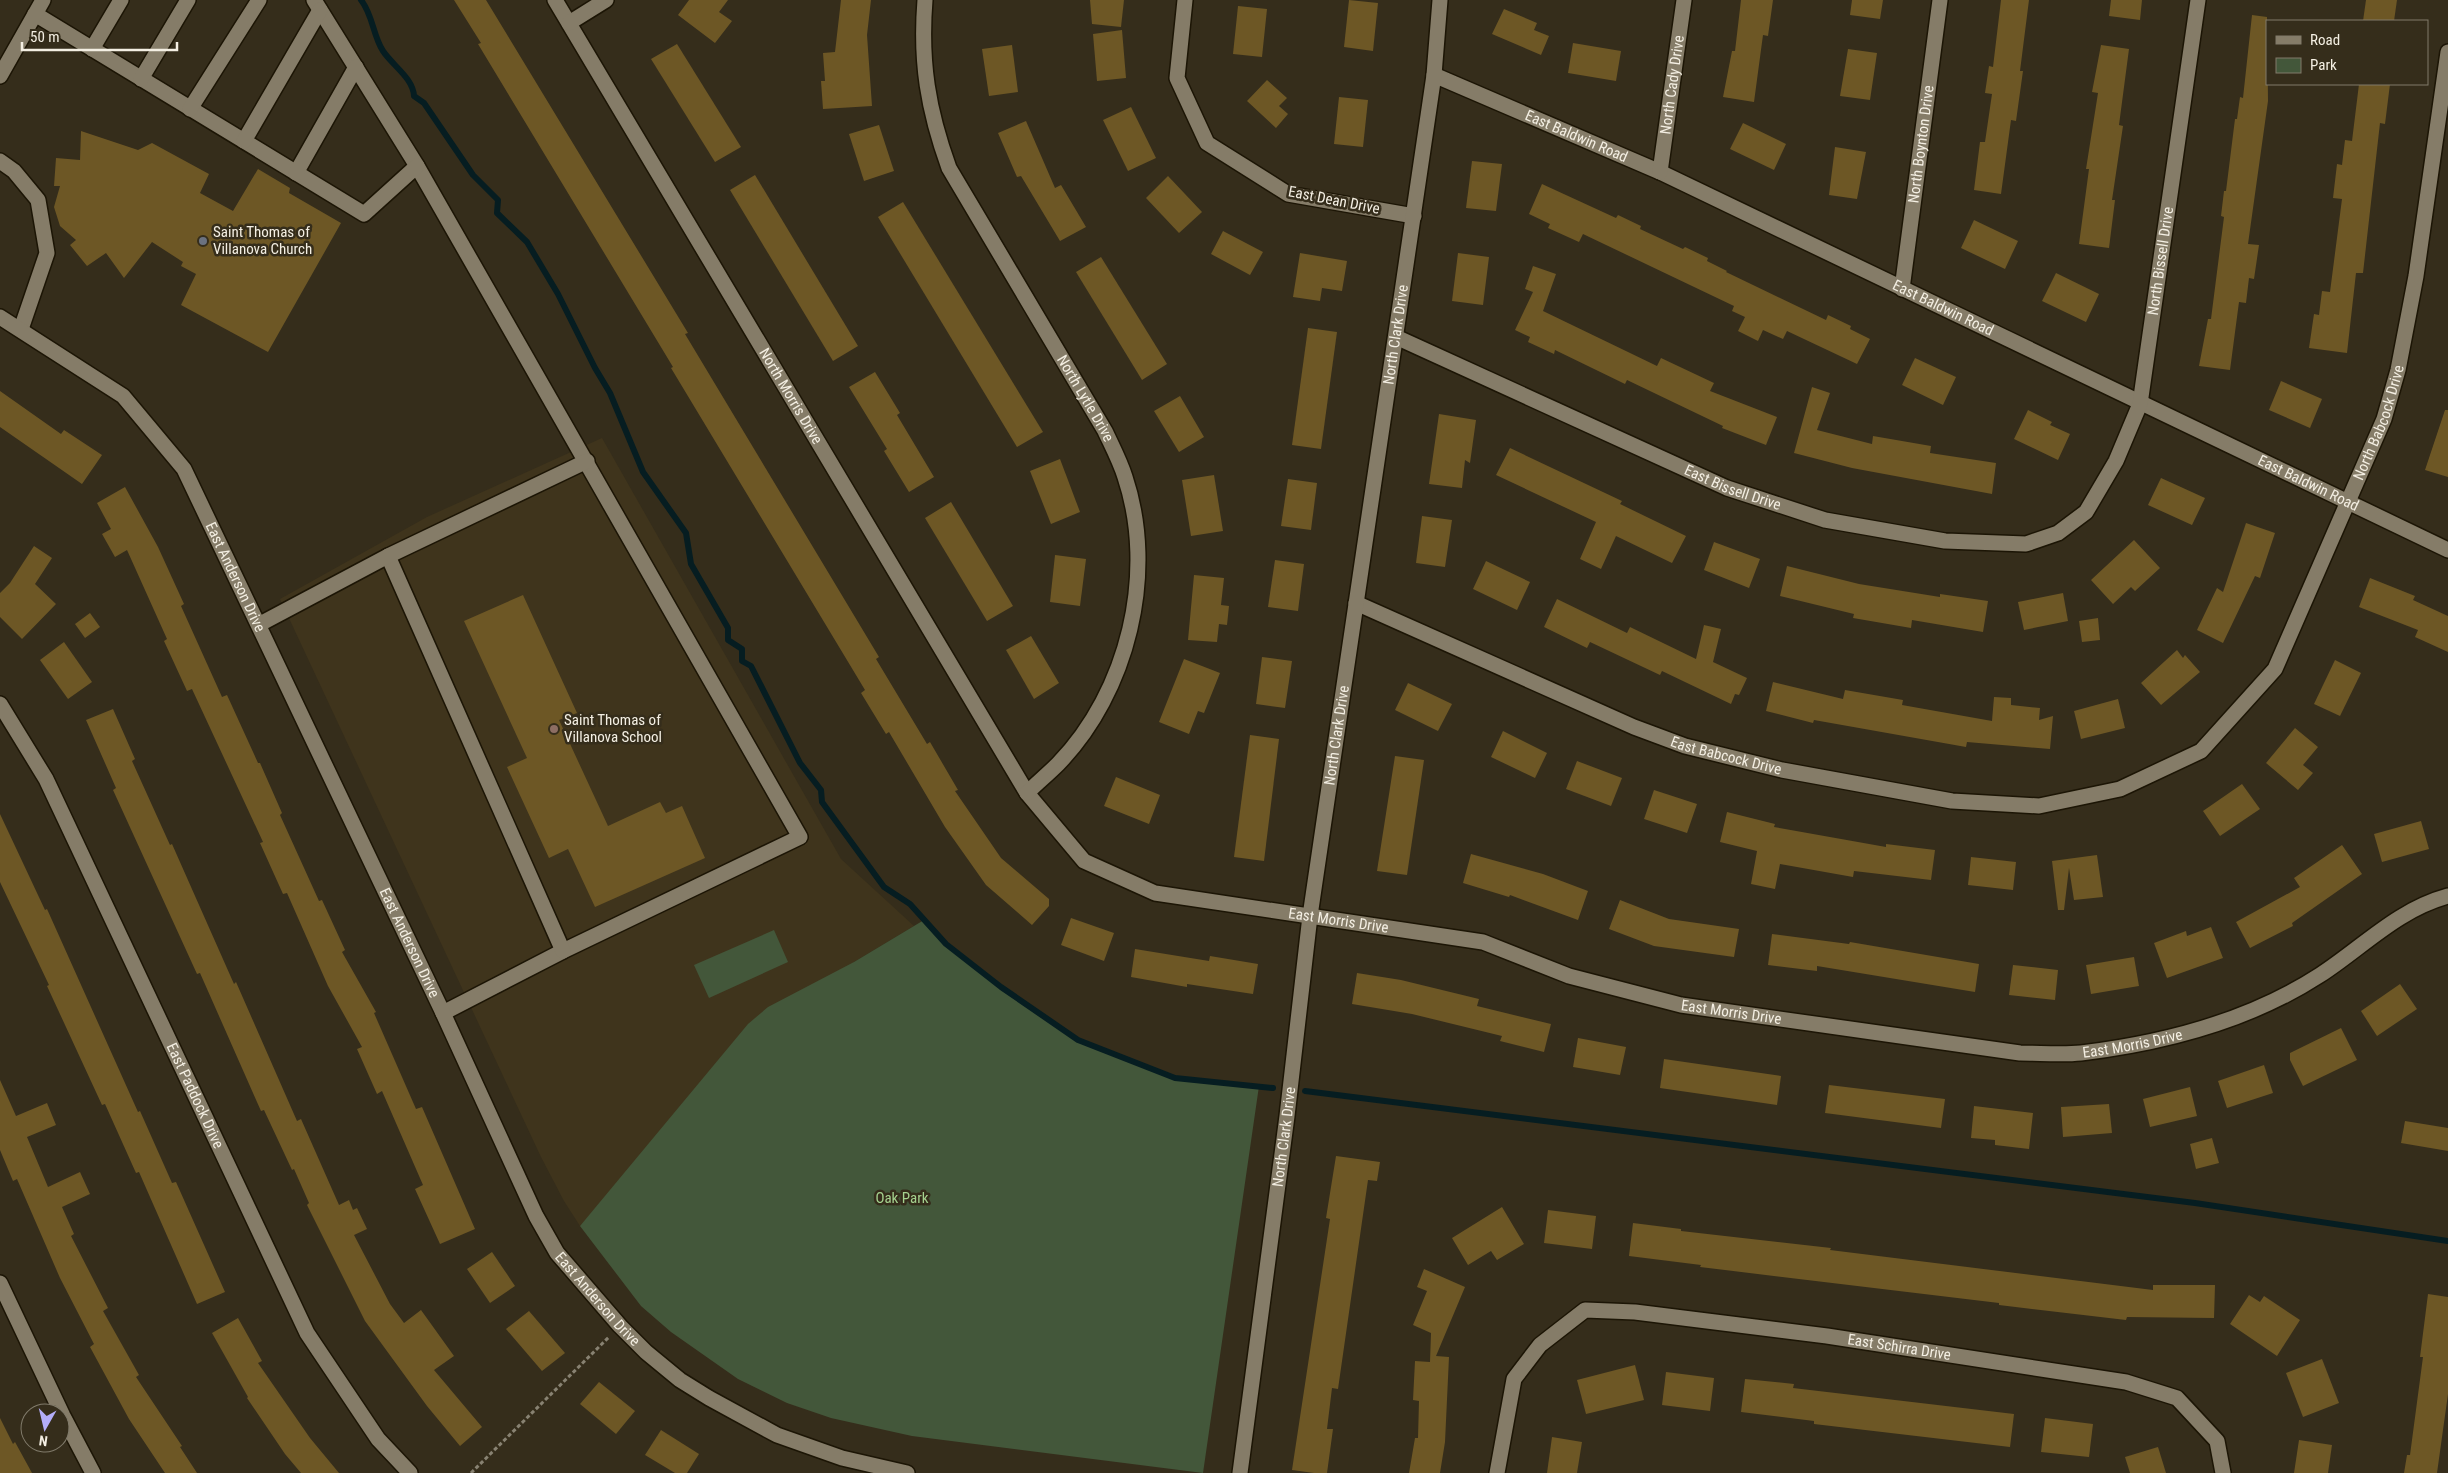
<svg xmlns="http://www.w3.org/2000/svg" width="2448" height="1473" viewBox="0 0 2448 1473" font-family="'Roboto Condensed',sans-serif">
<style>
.built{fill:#3f341c}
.green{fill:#43573a}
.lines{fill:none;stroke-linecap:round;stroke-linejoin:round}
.stream{stroke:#061d21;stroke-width:6}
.building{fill:#6d5725}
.minor-casing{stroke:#1c1505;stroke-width:18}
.path{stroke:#888272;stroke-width:3;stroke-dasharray:4 2.5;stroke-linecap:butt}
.minor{stroke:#857c68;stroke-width:15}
.worship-dot{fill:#6b7280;stroke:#352d1b;stroke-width:2}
.education-dot{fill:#8d6e63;stroke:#352d1b;stroke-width:2}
.labels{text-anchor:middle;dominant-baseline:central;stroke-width:5;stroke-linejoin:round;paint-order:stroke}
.street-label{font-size:15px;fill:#f4efe3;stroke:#352d1b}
.poi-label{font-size:15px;fill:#f4efe3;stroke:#352d1b;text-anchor:start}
.park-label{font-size:15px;fill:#a5d28f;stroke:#352d1b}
</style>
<rect width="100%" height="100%" fill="#352d1b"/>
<polygon class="built" points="602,438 841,859 914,926 854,962 598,1206 580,1226 564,1201 541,1157 280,599 427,517"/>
<g class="green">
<polygon points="924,920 946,944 1001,987 1078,1040 1175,1078 1259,1086 1203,1473 912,1436 831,1418 787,1403 738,1379 671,1332 641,1306 580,1226 748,1024 768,1007 854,962"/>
<polygon points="774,930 788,962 709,998 694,965"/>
</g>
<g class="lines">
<g class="stream">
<path d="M361 0C373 15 373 36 383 51 393 66 413 78 414 96L424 103 473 175 498 200 497 213 527 242 558 294 595 368 610 393 643 472 686 533 691 564 728 628V640L742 649V661L751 666 800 763 821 790 822 802 884 887 910 904 946 944 1001 987 1078 1040 1175 1078 1273 1088"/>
<polyline points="1305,1091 2195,1203 2448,1241"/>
</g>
</g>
<g class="building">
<polygon points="454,0 486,0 688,333 685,334 879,657 876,659 927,744 930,742 958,790 955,791 1001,858 1049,899 1049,906 1032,925 986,885 945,827 889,732 886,734 861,693 865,690 671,368 673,367 478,44 481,43"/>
<polygon points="689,0 728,0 719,12 732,21 715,43 678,15"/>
<polygon points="841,0 871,0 867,35 872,106 823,109 821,81 825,81 823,53 835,52"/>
<polygon points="1090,0 1124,0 1121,27 1092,24"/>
<polygon points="1349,0 1378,3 1373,51 1344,47"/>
<polygon points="1741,0 1773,0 1768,36 1763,35 1754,102 1723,97 1732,51 1735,51"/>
<polygon points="1852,0 1883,0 1880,19 1850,15"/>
<polygon points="2001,0 2029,0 2020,71 2023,71 2016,121 2011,120 2001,194 1974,190 1980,142 1985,142 1992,94 1985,93 1989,66 1993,67"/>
<polygon points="2111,0 2142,0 2140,20 2109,16"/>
<polygon points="2366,0 2397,0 2394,21 2363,21"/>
<polygon points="1238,6 1267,9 1262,57 1233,54"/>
<polygon points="1504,9 1537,23 1534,30 1549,36 1541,55 1492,34"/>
<polygon points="2252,15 2267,17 2268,101 2248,244 2259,245 2254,279 2249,278 2246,303 2239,302 2230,370 2199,366 2208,319 2211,319 2224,217 2221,216 2224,191 2226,191 2235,119 2237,119 2240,97 2243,98"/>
<polygon points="1122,30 1126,78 1097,81 1093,34"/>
<polygon points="1573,43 1621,51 1616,81 1568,73"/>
<polygon points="677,44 741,147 715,162 651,59"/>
<polygon points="1012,45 1018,92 989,96 982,49"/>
<polygon points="2101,45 2129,49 2119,125 2123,126 2112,200 2115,200 2109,248 2079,244 2089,169 2086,169 2098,93 2092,92"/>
<polygon points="1848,49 1877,53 1870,100 1840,96"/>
<polygon points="1267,80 1287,98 1279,106 1288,114 1276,128 1247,101"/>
<polygon points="2359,84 2390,84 2385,124 2380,123 2363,273 2356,273 2347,353 2309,348 2314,314 2319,315 2322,291 2330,292 2342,199 2333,198 2337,164 2342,165 2345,140 2352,141"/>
<polygon points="1339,97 1368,100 1363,147 1334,144"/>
<polygon points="1131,107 1156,158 1128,171 1103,120"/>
<polygon points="1026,121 1055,188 1061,185 1086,227 1060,241 1021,176 1017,177 998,133"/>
<polygon points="1743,123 1786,144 1774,170 1730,149"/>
<polygon points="879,125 894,171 864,181 849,134"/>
<polygon points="81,131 138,150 152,143 209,174 200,193 233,211 258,169 290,188 289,193 341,223 268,352 181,305 196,274 181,266 183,262 152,242 124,278 106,253 87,266 70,245 76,240 60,226 54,207 60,186 54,186 56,158 80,160"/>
<polygon points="1835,147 1866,152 1857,199 1829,195"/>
<polygon points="1472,161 1502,164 1496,211 1466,208"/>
<polygon points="755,175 858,346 833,361 730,190"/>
<polygon points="1168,176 1202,212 1179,233 1146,198"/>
<polygon points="1542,184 1616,218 1618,215 1641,226 1640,229 1683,249 1685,247 1708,258 1707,261 1727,271 1726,272 1826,320 1828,315 1851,326 1850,329 1870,339 1857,364 1787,331 1783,339 1763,330 1758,341 1738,331 1745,317 1732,311 1734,306 1583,234 1579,242 1548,228 1550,224 1529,214"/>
<polygon points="903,202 1043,432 1017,447 878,217"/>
<polygon points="1974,220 2018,241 2005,269 1961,248"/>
<polygon points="1223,231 1263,252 1250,275 1211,254"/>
<polygon points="1300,253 1347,261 1342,291 1322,288 1320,301 1293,297"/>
<polygon points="1458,253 1489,257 1483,305 1452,301"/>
<polygon points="1101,257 1167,364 1142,380 1076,272"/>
<polygon points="1533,266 1556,274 1543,311 1657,366 1661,358 1714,383 1710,391 1777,417 1766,445 1722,428 1723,426 1627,380 1625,384 1555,350 1554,354 1528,342 1530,337 1515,330 1533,292 1525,289"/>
<polygon points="2056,273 2099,294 2086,322 2042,301"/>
<polygon points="1308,328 1337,332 1321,449 1292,445"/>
<polygon points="1915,358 1956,377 1943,405 1902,385"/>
<polygon points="875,372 900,413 897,415 934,477 909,492 884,451 887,449 849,387"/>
<polygon points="2281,381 2322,399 2310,428 2269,410"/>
<polygon points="1812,387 1830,393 1817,430 1872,444 1873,436 1931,446 1930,453 1996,463 1992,494 1852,468 1794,453"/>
<polygon points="0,391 61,434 64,430 102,455 82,484 0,427"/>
<polygon points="1180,396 1204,437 1179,452 1154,411"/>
<polygon points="2028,410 2052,422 2050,425 2070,434 2058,460 2014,439"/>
<polygon points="2445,410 2448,410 2448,477 2425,470"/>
<polygon points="1439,414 1476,420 1470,463 1465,460 1462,488 1429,484"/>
<polygon points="1510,448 1622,501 1620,504 1686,536 1672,563 1616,536 1601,569 1580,559 1596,522 1496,475"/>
<polygon points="1060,459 1080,512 1051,524 1030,471"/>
<polygon points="1214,475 1223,531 1191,536 1182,480"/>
<polygon points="2161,478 2205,498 2192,525 2148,505"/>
<polygon points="1288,479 1317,483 1311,530 1281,526"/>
<polygon points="125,487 158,547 184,604 181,606 222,697 227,695 258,763 260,763 282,813 280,815 319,901 322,900 345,950 342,952 376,1012 374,1013 416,1109 422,1107 475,1229 440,1244 415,1189 423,1185 382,1091 377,1094 357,1049 362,1047 328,986 287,893 283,894 260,843 263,842 192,689 187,691 164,641 167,639 127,550 115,557 102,534 111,529 97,503"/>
<polygon points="951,502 1013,606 987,621 925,518"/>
<polygon points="1422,516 1452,520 1445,567 1416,563"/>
<polygon points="2246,523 2275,533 2260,578 2255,576 2223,643 2197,630 2217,588 2223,592"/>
<polygon points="2134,540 2160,568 2135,591 2131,587 2113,604 2091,580"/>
<polygon points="1714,542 1760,559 1749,588 1704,570"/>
<polygon points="34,546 52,558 35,584 56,604 22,639 0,617 0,593 10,583"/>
<polygon points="1055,555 1086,559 1080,606 1050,602"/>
<polygon points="1275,560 1304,564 1298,611 1268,607"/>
<polygon points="1486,561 1530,582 1517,610 1473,589"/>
<polygon points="1787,566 1859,584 1940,597 1940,594 1988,601 1983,632 1912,620 1911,628 1853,618 1854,614 1780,596"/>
<polygon points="1194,575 1224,578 1221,605 1229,606 1227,625 1219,624 1217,642 1188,640"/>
<polygon points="2370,578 2415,596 2413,600 2448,616 2448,652 2415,637 2418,630 2359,607"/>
<polygon points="2063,593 2068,621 2024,630 2018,602"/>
<polygon points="523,595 577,713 559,720 608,826 660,802 666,813 682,806 705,858 595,907 568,849 549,858 507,767 527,758 464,621"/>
<polygon points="1557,599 1627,633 1630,627 1696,659 1704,625 1721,629 1713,662 1747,678 1739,695 1735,694 1731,704 1662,671 1660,675 1590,642 1587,648 1544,627"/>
<polygon points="90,613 100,627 85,638 75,624"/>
<polygon points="2098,618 2100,640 2082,642 2079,621"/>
<polygon points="1031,636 1059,683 1034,699 1006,650"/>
<polygon points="64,642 92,682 68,699 40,660"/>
<polygon points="2177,650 2183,658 2185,655 2200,672 2161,705 2141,683"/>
<polygon points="1262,657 1292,661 1285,708 1256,704"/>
<polygon points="1184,659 1220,673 1204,713 1198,711 1189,734 1159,722"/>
<polygon points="2335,660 2361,673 2340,716 2314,704"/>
<polygon points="1773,682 1843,699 1845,690 1903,700 1902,705 1992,721 1994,697 2011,698 2011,705 2040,708 2039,720 2053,716 2050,749 1967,742 1966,747 1814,720 1813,723 1766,711"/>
<polygon points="1408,683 1452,704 1438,731 1395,710"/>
<polygon points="2118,699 2125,728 2081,739 2074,711"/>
<polygon points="113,709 135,759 132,761 170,845 172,844 234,984 236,982 297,1121 301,1119 339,1205 349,1200 353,1210 357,1208 367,1229 354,1235 390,1304 404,1323 421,1310 454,1356 434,1370 482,1427 460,1446 427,1406 365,1321 307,1205 309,1203 294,1169 292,1170 264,1110 261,1111 200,973 197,974 113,790 116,788 86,720"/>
<polygon points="2295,728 2318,747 2303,765 2313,773 2298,790 2266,763"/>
<polygon points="1503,731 1547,753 1535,778 1491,757"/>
<polygon points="1250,735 1279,739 1264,861 1234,857"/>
<polygon points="1395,756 1424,760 1407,875 1377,871"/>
<polygon points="1577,761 1622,778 1611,806 1566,789"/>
<polygon points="1116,777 1160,795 1149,824 1104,806"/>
<polygon points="2242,784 2260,809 2220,836 2203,811"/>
<polygon points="1654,790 1697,804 1687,833 1644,819"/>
<polygon points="1727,812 1775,824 1774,827 1886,847 1886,844 1935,850 1931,880 1854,871 1853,877 1780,864 1775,889 1751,884 1757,851 1720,842"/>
<polygon points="0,814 45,910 47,909 138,1112 140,1111 172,1183 176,1182 225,1292 197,1304 139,1172 136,1173 105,1104 102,1105 47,986 49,985 0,882"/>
<polygon points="2421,821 2429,849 2382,862 2374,834"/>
<polygon points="2342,845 2362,874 2292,923 2293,926 2250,948 2236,922 2300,887 2294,878"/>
<polygon points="1471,854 1543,874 1588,891 1578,920 1510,895 1509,897 1463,883"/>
<polygon points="2097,855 2103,897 2074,900 2069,868 2064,910 2058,910 2052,861"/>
<polygon points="1971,857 2016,862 2013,890 1968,885"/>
<polygon points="1620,900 1669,919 1739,929 1734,957 1654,946 1609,929"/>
<polygon points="1071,918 1114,933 1104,961 1061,945"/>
<polygon points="2211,927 2223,958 2167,978 2154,943 2186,931 2187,936"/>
<polygon points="1772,934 1849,944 1850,942 1979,964 1975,992 1817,966 1817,971 1768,965"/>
<polygon points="1135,949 1209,961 1210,956 1258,964 1253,994 1187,984 1187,987 1131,977"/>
<polygon points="2134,957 2139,986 2091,994 2086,965"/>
<polygon points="2013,965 2058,970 2055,1000 2009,995"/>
<polygon points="1357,973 1401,980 1479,999 1477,1006 1551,1024 1544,1052 1500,1041 1502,1036 1412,1014 1352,1004"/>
<polygon points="2400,984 2417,1009 2377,1036 2361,1011"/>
<polygon points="2341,1028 2357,1060 2303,1086 2290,1060 2290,1053"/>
<polygon points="1578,1038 1626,1047 1620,1075 1573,1067"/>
<polygon points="1664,1059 1781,1076 1777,1105 1660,1088"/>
<polygon points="2264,1065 2273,1093 2227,1108 2218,1081"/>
<polygon points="0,1080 16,1116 47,1103 56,1125 27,1137 48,1187 80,1172 90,1194 62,1207 74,1234 71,1236 108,1308 103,1311 139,1375 136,1377 182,1446 180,1447 197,1473 165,1473 129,1419 90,1347 94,1344 60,1278 17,1179 13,1181 0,1150"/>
<polygon points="1829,1085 1945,1099 1941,1128 1825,1113"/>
<polygon points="2190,1087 2197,1116 2150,1127 2143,1099"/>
<polygon points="2109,1104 2112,1133 2063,1137 2061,1107"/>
<polygon points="1974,1106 2033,1113 2029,1149 1995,1145 1995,1140 1971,1138"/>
<polygon points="2405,1121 2448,1128 2448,1151 2401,1143"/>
<polygon points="2212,1138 2219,1163 2196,1169 2190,1144"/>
<polygon points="1336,1156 1380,1162 1377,1181 1368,1180 1338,1389 1332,1388 1327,1429 1333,1429 1327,1473 1314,1473 1292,1470 1330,1219 1326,1218"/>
<polygon points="1502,1207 1524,1244 1497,1260 1491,1251 1468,1265 1452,1238"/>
<polygon points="1548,1210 1596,1216 1592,1249 1544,1243"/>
<polygon points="1633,1223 1681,1229 1681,1231 1831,1248 1830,1250 2153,1290 2153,1285 2215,1285 2214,1318 2127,1317 2126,1320 1999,1305 1999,1303 1700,1267 1701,1265 1629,1256"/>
<polygon points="492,1252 515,1286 490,1303 467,1269"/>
<polygon points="1424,1269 1465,1287 1436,1356 1449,1357 1445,1442 1440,1473 1409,1473 1415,1438 1418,1438 1419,1401 1413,1400 1415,1361 1430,1362 1431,1333 1413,1325 1427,1291 1417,1287"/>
<polygon points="2428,1294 2448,1297 2448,1394 2437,1473 2404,1473 2407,1455 2410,1455 2423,1357 2420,1357"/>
<polygon points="2249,1295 2260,1302 2264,1296 2300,1320 2277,1356 2230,1324"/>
<polygon points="529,1311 565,1353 542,1371 506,1329"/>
<polygon points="238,1318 262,1361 258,1363 310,1438 339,1473 301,1473 285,1454 247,1398 248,1397 212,1333"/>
<polygon points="2322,1359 2339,1403 2303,1417 2286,1373"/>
<polygon points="1635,1365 1644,1400 1586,1414 1577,1380"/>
<polygon points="1666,1372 1714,1378 1710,1411 1662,1405"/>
<polygon points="1745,1379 1794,1384 1793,1388 2014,1414 2010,1447 1814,1424 1814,1421 1741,1412"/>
<polygon points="599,1382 635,1411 616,1434 580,1404"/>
<polygon points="0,1418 13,1444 15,1442 32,1473 0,1473"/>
<polygon points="2045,1418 2093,1424 2089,1457 2041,1452"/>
<polygon points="661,1430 699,1454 687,1473 675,1473 645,1455"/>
<polygon points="1552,1437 1582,1442 1577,1473 1547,1473"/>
<polygon points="2299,1440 2332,1445 2328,1473 2294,1473"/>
<polygon points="2158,1447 2166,1473 2130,1473 2125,1457"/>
</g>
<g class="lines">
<g class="minor-casing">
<g id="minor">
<polyline points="314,0 417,166 800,837 563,951 443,1013"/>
<path id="s1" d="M555 0 1027 793 1084 861 1155 893 1483 942 1569 976 1681 1005 2020 1053C2040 1053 2061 1055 2081 1053 2164 1043 2249 1021 2320 975 2363 947 2397 910 2448 896"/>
<path id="s2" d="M925 0C920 62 928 110 949 168L1105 431C1112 446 1120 461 1125 477 1157 573 1128 692 1058 764 1048 774 1037 783 1027 793"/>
<polyline points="1185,0 1177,78 1207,143 1288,194 1414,216"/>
<polyline points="35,14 364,214 417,166"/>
<polyline points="569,23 606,0"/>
<polyline points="92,49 121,0"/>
<path id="s3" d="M1434 75 1660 172 2448 550"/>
<polyline points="0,76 43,0"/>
<polyline points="141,79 188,0"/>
<polyline points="190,109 259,0"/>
<polyline points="244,141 320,10"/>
<polyline points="0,161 14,171 38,200 47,253 21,329"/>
<path id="s4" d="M1660 172 1684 0"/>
<polyline points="296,173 356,67"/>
<path id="s5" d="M1902 289 1940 0"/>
<path id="s6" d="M0 317 123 396 184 469 443 1013 536 1216 557 1253 620 1326 646 1352 680 1380 709 1398 777 1435 842 1458 907 1473"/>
<path id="s7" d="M1396 337 1727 488 1825 520 1945 541 2026 544 2058 533 2086 512 2116 461 2140 404 2198 0"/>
<polyline points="388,556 563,951"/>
<path id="s8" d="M1356 603 1634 727 1685 746 1782 770 1952 801 2039 806 2120 789 2201 751 2275 669 2384 419 2398 370 2416 276 2448 52"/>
<polyline points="260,624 388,556 587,461"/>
<path id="s9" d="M0 704 46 779 307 1333 378 1439 410 1473"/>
<polyline points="0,1283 63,1416 93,1473"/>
<path id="s10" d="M1240 1473 1287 1116 1310 916 1434 75 1440 0"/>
<path id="s11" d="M1497 1473 1514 1379 1540 1345 1585 1310 1635 1312 1827 1336 2126 1382 2177 1398 2217 1441 2223 1473"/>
</g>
</g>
<polyline class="path" points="471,1473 609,1337"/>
<use href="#minor" class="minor"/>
</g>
<circle class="worship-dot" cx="203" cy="241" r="5"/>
<circle class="education-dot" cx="554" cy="729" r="5"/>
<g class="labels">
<g class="street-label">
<text stroke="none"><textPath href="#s4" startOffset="88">North Cady Drive</textPath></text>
<text stroke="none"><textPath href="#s3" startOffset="155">East Baldwin Road</textPath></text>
<text stroke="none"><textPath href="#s5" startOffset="146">North Boynton Drive</textPath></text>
<text transform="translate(1334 200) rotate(11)">East Dean Drive</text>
<text stroke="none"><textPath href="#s7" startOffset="1004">North Bissell Drive</textPath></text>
<text stroke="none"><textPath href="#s3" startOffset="560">East Baldwin Road</textPath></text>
<text stroke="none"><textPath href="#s10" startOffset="1149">North Clark Drive</textPath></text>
<text stroke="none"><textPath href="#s1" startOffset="461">North Morris Drive</textPath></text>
<text stroke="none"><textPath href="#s2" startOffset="439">North Lytle Drive</textPath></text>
<text stroke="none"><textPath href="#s8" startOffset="1269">North Babcock Drive</textPath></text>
<text stroke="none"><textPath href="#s3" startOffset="965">East Baldwin Road</textPath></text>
<text stroke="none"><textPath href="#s7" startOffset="369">East Bissell Drive</textPath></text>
<text stroke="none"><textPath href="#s6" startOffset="361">East Anderson Drive</textPath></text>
<text stroke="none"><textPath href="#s10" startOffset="744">North Clark Drive</textPath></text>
<text stroke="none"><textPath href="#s8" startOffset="401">East Babcock Drive</textPath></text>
<text stroke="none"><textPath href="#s1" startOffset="1275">East Morris Drive</textPath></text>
<text stroke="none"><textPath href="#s6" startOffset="766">East Anderson Drive</textPath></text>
<text stroke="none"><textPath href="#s1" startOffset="1680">East Morris Drive</textPath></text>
<text stroke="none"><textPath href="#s1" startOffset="2085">East Morris Drive</textPath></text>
<text stroke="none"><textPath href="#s9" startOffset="438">East Paddock Drive</textPath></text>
<text stroke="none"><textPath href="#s10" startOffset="339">North Clark Drive</textPath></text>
<text stroke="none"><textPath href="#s6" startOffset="1171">East Anderson Drive</textPath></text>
<text stroke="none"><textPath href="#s11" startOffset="512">East Schirra Drive</textPath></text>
</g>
<g class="poi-label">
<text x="213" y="232">Saint Thomas of<tspan x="213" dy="17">Villanova Church</tspan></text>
<text x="564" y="720">Saint Thomas of<tspan x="564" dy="17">Villanova School</tspan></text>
</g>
<g class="park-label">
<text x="902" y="1198">Oak Park</text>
</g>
</g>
<rect x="2266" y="20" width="162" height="65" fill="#352d1b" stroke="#817b6b"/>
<rect x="2276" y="36" width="25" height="8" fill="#857c68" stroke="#817b6b"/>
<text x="2310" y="45" font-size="15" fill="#f4efe3">Road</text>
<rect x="2276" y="58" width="25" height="15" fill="#43573a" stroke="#817b6b"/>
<text x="2310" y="70" font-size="15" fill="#f4efe3">Park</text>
<g transform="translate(45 1428) rotate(188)"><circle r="24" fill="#352d1b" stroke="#817b6b"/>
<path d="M0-4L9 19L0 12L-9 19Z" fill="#b3adf9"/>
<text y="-8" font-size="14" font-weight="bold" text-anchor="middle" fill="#f4efe3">N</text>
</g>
<path d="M22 42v8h155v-8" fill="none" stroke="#f4efe3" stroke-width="2.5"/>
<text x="30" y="42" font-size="15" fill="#f4efe3" stroke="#352d1b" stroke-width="4" paint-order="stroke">50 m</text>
</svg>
